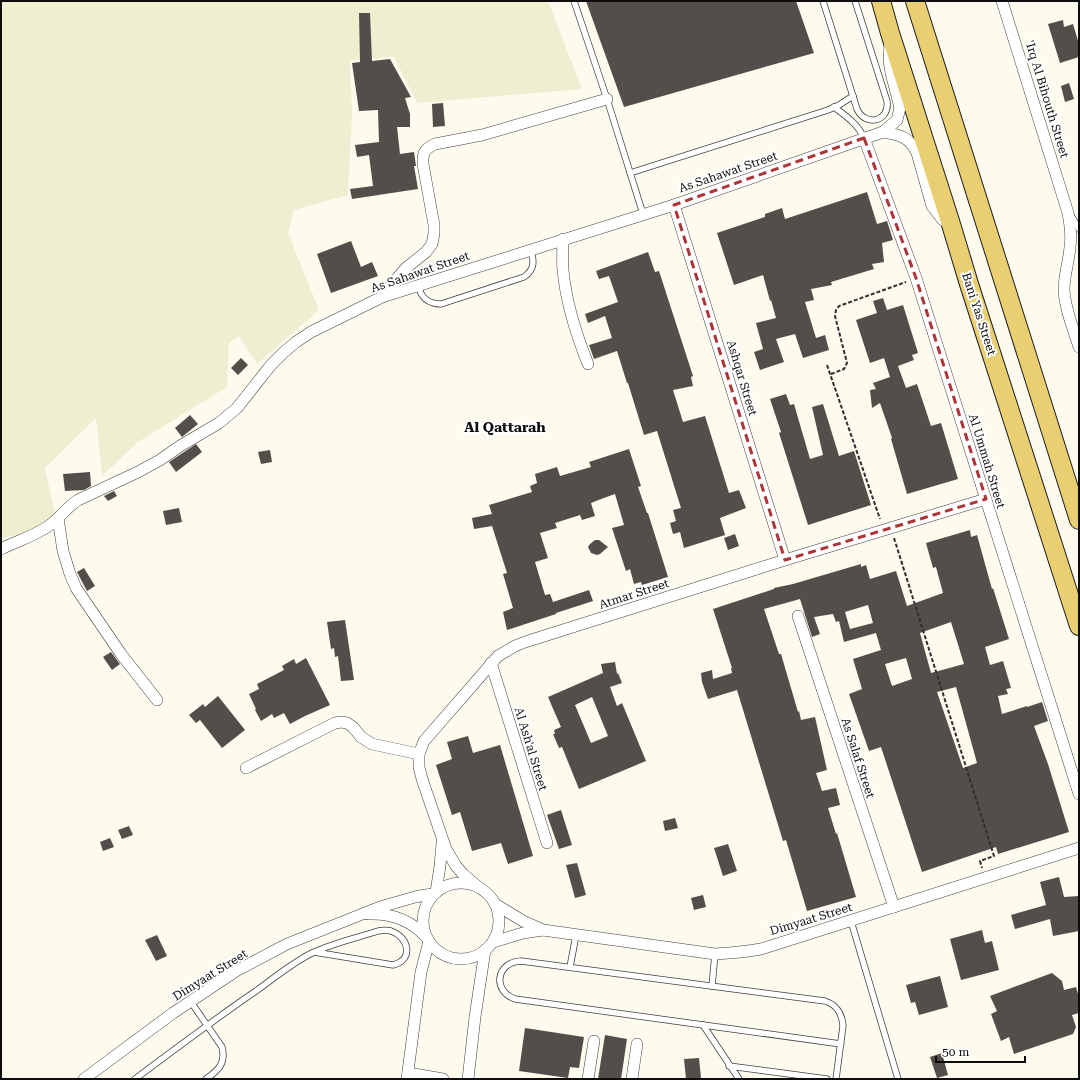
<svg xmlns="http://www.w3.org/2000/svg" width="1080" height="1080" viewBox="0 0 1080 1080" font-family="'Roboto Serif',serif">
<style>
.farmland{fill:#f0eed1}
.building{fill:#544e4a;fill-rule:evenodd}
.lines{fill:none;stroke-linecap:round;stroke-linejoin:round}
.lane-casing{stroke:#404040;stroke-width:7}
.street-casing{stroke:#404040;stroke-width:12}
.primary-casing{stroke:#1e1e1e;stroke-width:20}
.path{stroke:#2f2f2f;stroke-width:2;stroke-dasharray:4 2;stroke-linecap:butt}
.lane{stroke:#fff;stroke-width:5.5}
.street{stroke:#fff;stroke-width:11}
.primary{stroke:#e9ce72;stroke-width:18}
.marked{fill:none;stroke:#ac3538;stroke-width:3;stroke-dasharray:8 5;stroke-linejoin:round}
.labels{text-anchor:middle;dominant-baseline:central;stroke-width:4;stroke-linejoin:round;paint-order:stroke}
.street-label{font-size:12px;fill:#0d0d0d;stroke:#fff}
.quarter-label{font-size:14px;font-weight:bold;fill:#0d0d0d;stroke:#fff}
</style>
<rect width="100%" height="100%" fill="#fdfaee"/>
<polygon class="farmland" points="1,1 548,1 582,89 417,103 394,57 350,60 352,114 348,195 294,210 288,233 319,310 257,364 239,336 229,343 227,387 138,442 102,476 96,418 45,468 58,529 1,538"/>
<g class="building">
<polygon points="586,1 796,1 814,53 624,107"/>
<polygon points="359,13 370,13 372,61 390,59 411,97 405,98 410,114 410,127 397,127 400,154 414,152 416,166 414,166 418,189 352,199 350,189 373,186 369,155 357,157 355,145 379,142 378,110 359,111 352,63 360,62"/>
<polygon points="1063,20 1064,27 1073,24 1079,44 1079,57 1060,63 1048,24"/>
<polygon points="1069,83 1074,99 1065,102 1061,86"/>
<polygon points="443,103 445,126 433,127 432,104"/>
<polygon points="867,192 877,224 887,221 893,240 882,243 884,262 872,264 874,269 831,282 832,285 811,289 814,300 805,302 816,338 825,335 829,350 803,358 795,334 776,339 784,362 760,370 754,352 763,349 756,323 776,318 771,300 770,301 763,275 734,285 717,233 765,217 765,214 782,208 785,219"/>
<polygon points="351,241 361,267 372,262 378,276 331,293 317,254"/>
<polygon points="648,252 655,272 659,271 693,376 691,377 693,386 673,390 683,422 705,416 729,493 739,490 746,508 720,518 725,535 684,548 680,532 673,534 670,523 676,521 673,510 681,508 657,431 644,435 628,383 627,383 617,351 594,359 589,345 612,338 605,316 588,323 585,314 618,302 609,276 599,279 596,271"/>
<polygon points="883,298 887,310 903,305 918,353 912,355 914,360 898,366 906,388 917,384 931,426 941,423 958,479 907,494 891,439 892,438 880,403 872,408 870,390 876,389 873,383 890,377 884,358 870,363 856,320 877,313 873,301"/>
<polygon points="241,358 248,365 238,375 231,368"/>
<polygon points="786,394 790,405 794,404 810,459 823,455 812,407 823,404 839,456 854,451 871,505 808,525 779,433 781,432 770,399"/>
<polygon points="190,415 198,424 182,437 175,428"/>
<polygon points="196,444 202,452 176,472 169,462"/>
<polygon points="629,449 641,486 638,487 647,513 648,513 668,577 642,585 641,582 634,584 630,569 626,571 624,565 612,528 624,525 615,494 601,499 591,503 595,516 582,520 580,515 555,523 557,528 540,533 548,558 535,562 545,595 550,594 553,602 589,590 593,601 556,613 556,614 507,630 503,612 513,608 503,574 507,573 492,526 474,529 472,518 492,514 489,505 532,492 530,486 537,483 535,474 557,467 560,476 591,467 589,462"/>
<polygon points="270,450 272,462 261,464 258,452"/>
<polygon points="90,472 91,486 84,490 65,491 63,474"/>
<polygon points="114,491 117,496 108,501 104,496"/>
<polygon points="179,508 182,522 166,525 163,511"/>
<path d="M970 530 971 537 977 535 992 589 993 588 1009 639 985 647 990 665 1003 661 1011 688 1006 689 1008 694 998 696 1002 714 1027 706V707L1042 702 1048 721 1034 726 1048 764 1069 832 998 854 996 847 922 872 881 747 869 751 849 694 862 689 853 659 881 650 876 633 844 642 839 621 836 622 833 614 814 617 820 634 812 637 800 599 764 609 779 654H781L798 712 799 711 801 720 815 717 827 770 816 773 822 791 836 788 840 805 828 808 836 834 837 833 856 897 807 911 786 840 783 841 737 690 708 699 702 682 701 673 712 670 713 679 732 673 731 668H732L713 609 774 589V588L793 584 861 564V567L866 565 870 579 896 571 907 606 943 593 936 567 933 568 926 543ZM868 605 873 623 850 629 845 612ZM951 622 964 664 931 673 920 633ZM906 658 912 679 892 686 885 664ZM956 687 977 763 963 768 937 692Z"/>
<polygon points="735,534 739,546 728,550 724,538"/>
<polygon points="595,540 599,540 608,547 600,554 597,555 591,553 588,547 590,544"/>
<polygon points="84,568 95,586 87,591 77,572"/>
<polygon points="345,620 354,680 341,681 338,656 335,657 334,648 331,649 327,622"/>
<polygon points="111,652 120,664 112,670 103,657"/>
<polygon points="306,658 330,705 305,716 290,724 284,713 274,718 272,714 261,721 255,710 256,709 249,694 259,689 257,684 284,670 282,666 294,659 296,664"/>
<path d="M615 662 617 674 618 673 622 683 610 687 617 706 622 703 646 761 579 789 562 747 559 748 553 734H555L554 730 561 727 548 697 603 673 601 664ZM592 697 608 736 591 743 575 705Z"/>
<polygon points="218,696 245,730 222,748 200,720 196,723 189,715 203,704 205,707"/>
<polygon points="468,736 473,753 500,745 533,856 508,864 501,843 472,851 460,812 452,815 436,765 452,759 447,742"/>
<polygon points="561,810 572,845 559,849 547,815"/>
<polygon points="675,818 678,828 665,831 663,821"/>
<polygon points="129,826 133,835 122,839 118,830"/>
<polygon points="110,838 114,847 103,851 100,842"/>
<polygon points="728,844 737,871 723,876 714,848"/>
<polygon points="577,863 586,895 575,898 566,865"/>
<polygon points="1059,877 1064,897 1079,896 1079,931 1053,936 1050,919 1015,929 1011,915 1046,905 1040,882"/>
<polygon points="703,895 706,907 694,910 691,898"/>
<polygon points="982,930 985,943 992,941 999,970 961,980 950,939"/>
<polygon points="157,935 167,956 156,961 145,940"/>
<polygon points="1052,973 1062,981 1064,990 1076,987 1079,997 1079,1013 1072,1015 1076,1027 1073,1034 1014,1054 1009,1037 1001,1041 991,1014 997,1011 990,996"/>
<polygon points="940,976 948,1007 919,1015 915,1002 911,1003 906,985"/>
<polygon points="525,1028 584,1037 579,1068 570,1067 568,1078 519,1071"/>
<polygon points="605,1035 627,1039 621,1079 598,1079"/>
<polygon points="942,1053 948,1075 937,1078 930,1057"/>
<polygon points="699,1058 701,1078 686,1079 684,1059"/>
</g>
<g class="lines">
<g class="lane-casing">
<g id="lane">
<polyline points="574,1 607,99 643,214"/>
<path d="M823 1 857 109C865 127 890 122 887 101L855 1"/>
<path d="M834 107C846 116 858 124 864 138"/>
<polyline points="630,173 828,110 839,105 853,96"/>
<polyline points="1072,217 1079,229"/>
<path d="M418 285C421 298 428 304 441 304L524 277C535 269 534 262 531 249"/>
<polyline points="851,921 898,1079"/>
<polyline points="570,967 576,935"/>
<polyline points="712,986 715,954"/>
<path d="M191 1002 222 1047C226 1063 219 1070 206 1079"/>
<polyline points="703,1025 739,1079"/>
<polyline points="729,1066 827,1079"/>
<path d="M135 1079C175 1049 215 1019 256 991 274 978 292 963 312 953 333 943 356 938 378 931 383 930 387 930 391 931 409 937 414 960 393 965L314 952"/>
<path d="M836 1079 843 1026C842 1013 837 1005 825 1001L521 961C496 962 492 991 515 999L841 1044"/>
</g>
</g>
<g class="street-casing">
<g id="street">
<path d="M1002 1 1068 213C1070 224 1072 236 1070 247 1069 261 1064 275 1064 290 1065 309 1073 328 1079 347"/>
<path d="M883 132C899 135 909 136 917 153L932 206 943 220 947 222 950 221"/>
<polyline points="864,138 916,278 1079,794"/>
<polyline points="674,205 785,560"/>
<path d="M563 239C563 249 562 260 563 270 566 303 576 334 588 364"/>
<polyline points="382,296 406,268 426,252 432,244 434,234 434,225 423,164 423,158 424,153 427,149 431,146 435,144 482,135 607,99"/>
<polyline points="58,518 63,551 70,574 76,588 121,654 157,700"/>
<path d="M1 549C17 541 35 536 50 525 60 518 67 507 78 500L138 472 160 460 180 446 219 423 237 408 271 365 283 353 296 342 311 332 382 297 674 205 883 132 897 120 900 108 891 73 889 60 890 44"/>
<polyline points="798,616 894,907"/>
<polyline points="491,663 547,843"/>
<polyline points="246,768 329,726 335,723 341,722 347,723 353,727 361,737 372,744 419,754"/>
<circle cx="461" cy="921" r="38"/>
<polyline points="478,887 463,874 456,866 446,849 422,779 419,767 419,754 424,741 432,732 498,656 515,646 525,642 785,560 986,499"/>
<polyline points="436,892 440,866 442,843"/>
<polyline points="495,904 523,921 543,930"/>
<path d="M368 914C391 913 411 920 426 937"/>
<path d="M493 942 523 933 543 930 715 954C731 953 745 952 761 949L1079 848"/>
<polyline points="408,1073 443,1079"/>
<polyline points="84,1079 173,1013 236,971 287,944 380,907 415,897 425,895 434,894"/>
<polyline points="407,1079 421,972 429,941"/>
<polyline points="468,1079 475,1017 485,950"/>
<polyline points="588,1079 594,1041"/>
<polyline points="632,1079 637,1044"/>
</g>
</g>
<g class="primary-casing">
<g id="primary">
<polyline points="881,1 890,33 950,221 969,284 1079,626"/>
<polyline points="915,1 1079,520"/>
</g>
</g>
<g class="path">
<polyline points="827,365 880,519"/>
<polyline points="831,374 844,369 847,363 835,316 836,310 839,306 906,282"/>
<polyline points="894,538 994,856 980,861 982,868"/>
</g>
<use href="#lane" class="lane"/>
<use href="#street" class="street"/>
<use href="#primary" class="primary"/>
</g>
<path class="marked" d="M864 138 916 278 986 499 785 560 674 205Z"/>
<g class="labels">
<g class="street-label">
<text transform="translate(1047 99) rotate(73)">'Irq Al Bihouth Street</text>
<text transform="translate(728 172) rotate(-19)">As Sahawat Street</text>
<text transform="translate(420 272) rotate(-19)">As Sahawat Street</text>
<text transform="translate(979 314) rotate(72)">Bani Yas Street</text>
<text transform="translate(742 378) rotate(73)">Ashqar Street</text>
<text transform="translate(987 461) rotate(73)">Al Ummah Street</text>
<text transform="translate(634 594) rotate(-18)">Atmar Street</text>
<text transform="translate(531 749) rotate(73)">Al Ash'al Street</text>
<text transform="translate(858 758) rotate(72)">As Salaf Street</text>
<text transform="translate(811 919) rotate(-17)">Dimyaat Street</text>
<text transform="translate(210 975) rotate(-32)">Dimyaat Street</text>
</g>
<g class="quarter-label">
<text x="505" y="427">Al Qattarah</text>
</g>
</g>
<rect width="1080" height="1080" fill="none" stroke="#0d0d0d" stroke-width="4"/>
<path d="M936 1056v6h89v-6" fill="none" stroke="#0d0d0d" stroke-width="2"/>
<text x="942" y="1056" font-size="12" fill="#0d0d0d" stroke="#ffffff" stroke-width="3" paint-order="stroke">50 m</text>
</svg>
